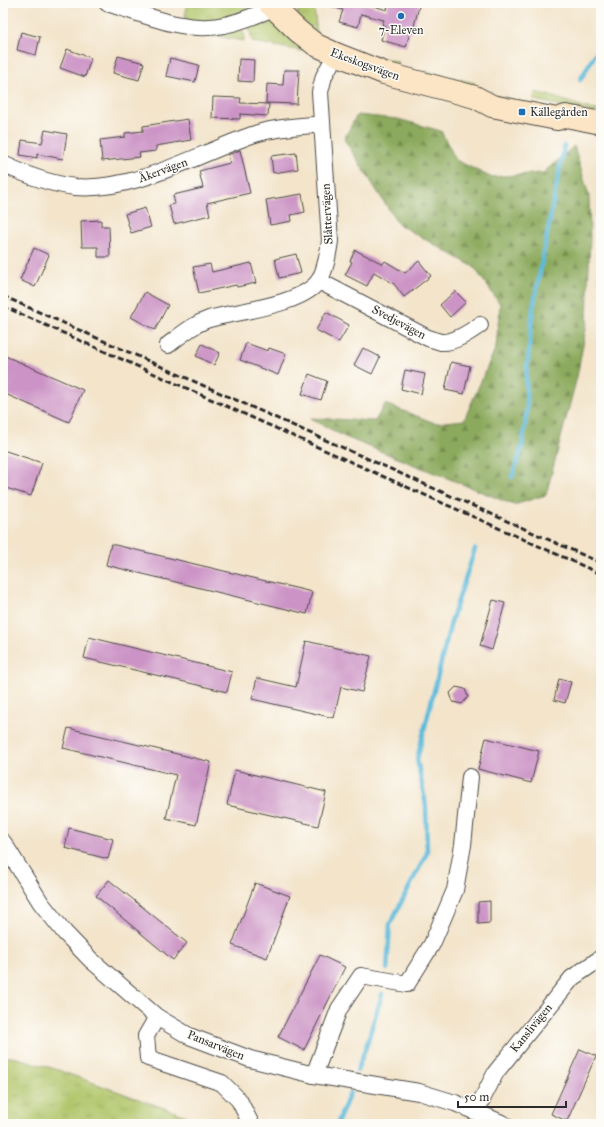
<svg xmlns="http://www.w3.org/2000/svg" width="604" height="1127" viewBox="0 0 604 1127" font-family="'IM FELL Great Primer',serif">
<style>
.grass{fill:url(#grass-tufts);stroke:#6e784a}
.forest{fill:url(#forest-firs);stroke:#5c6a44}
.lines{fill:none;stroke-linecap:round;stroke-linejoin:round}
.stream{stroke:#5cbada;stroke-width:4.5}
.building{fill:#cc94c6}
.street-casing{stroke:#494743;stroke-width:18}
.secondary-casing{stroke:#494743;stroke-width:24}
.street{stroke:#fff;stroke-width:16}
.secondary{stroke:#fce5c4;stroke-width:22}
.rail{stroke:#2b2b2b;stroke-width:3;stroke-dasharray:6 3;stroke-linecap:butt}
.poi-dot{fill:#1f6fb2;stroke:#fdfcf7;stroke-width:1.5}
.labels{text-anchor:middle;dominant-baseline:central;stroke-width:3;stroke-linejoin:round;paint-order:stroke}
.poi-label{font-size:12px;fill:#2b2b2b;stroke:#fdfcf7}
.street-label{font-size:12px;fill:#2b2b2b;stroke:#fdfcf7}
</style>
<defs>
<pattern id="grass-tufts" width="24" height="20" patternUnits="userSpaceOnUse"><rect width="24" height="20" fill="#b0c569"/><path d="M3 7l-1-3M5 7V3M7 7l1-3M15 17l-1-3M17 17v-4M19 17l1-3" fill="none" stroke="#98a95b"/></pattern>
<pattern id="forest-firs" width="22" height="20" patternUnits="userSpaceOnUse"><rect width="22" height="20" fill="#8caa5d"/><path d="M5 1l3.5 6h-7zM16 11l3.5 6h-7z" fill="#738b4d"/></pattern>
</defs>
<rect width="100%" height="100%" fill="#fdfcf7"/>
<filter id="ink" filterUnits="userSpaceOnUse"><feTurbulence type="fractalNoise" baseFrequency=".025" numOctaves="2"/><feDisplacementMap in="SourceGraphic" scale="8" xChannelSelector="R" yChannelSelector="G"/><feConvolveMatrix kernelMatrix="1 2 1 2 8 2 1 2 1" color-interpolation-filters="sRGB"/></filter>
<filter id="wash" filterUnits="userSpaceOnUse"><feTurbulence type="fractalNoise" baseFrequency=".012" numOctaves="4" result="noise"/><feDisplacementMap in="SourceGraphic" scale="16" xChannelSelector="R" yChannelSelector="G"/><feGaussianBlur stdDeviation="0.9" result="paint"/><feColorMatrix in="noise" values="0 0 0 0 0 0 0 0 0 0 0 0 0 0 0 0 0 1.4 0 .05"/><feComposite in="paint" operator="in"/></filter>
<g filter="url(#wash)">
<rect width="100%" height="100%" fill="#f3e4ca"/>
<g class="grass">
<path d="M188 3H251C238 24 208 21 186 20L185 16Z"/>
<polygon points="303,3 310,3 314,7 317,34 298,16 298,10"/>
<polygon points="263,18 271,19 293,42 303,49 302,51 253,42 248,25"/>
<polygon points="240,26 244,33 244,41 210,35"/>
<polygon points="370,55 399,62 397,67 370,57"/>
<polygon points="425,71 475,83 474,88 424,75"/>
<path d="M535 92C558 97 578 107 601 111V114L534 100Z"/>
<polygon points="3,1056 17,1058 55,1069 186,1116 203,1124 3,1124"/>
</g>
<polygon class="forest" points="357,115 398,119 441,131 456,160 490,177 543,173 574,146 589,196 590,238 587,323 577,377 546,495 514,505 345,437 310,418 375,421 385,404 435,423 464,420 496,347 500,304 474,267 398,224 344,139"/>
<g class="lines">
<g class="stream">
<polyline points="580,80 597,51 601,31"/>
<polyline points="512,477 522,447 527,410 526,379 533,308 564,146"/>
<polyline points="387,969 390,924 427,853 426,806 417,759 451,622 475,549"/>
<polyline points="357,1071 366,1047 382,994"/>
<polyline points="337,1124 350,1093"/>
</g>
</g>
<g id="blocks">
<g class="building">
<polygon points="333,3 364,3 387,10 388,3 420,3 412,33 410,32 406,47 381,40 385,25 382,25 384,20 361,14 358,27 339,22 343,10 332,7"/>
<polygon points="21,32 40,37 36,55 17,50"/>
<polygon points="67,49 91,58 85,77 60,68"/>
<polygon points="118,56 144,63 139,80 113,73"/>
<polygon points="170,58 199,65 195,82 166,76"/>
<polygon points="239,59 254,60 253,82 238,81"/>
<polygon points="284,70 299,70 297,104 266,103 267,84 283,85"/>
<polygon points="213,97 241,98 240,103 269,104 268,116 240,114 240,119 212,118"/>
<polygon points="188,119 191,140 156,146 156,151 139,153 140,157 102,161 100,140 125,137 125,133 143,131 143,126"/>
<polygon points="45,130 67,134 63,159 37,154 37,158 20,155 22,140 42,143"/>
<polygon points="240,150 250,193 207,203 210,215 174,224 169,205 175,204 173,195 203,188 199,171 230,163 228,155"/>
<polygon points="296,153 298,169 273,173 271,156"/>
<polygon points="302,194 305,212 291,215 292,221 270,225 266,200"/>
<polygon points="145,208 151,227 131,233 125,214"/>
<polygon points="101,220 101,226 109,226 110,257 98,257 98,247 82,247 81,221"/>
<polygon points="34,248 49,255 35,287 20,280"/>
<polygon points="355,250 383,264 385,261 405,273 419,261 431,276 404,297 394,284 374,272 367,286 345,275 352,262 350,261"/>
<polygon points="296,254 301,273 279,278 275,259"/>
<polygon points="251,263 256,283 237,287 236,285 199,293 193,267 210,264 212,272"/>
<polygon points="455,291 466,302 450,317 440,305"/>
<polygon points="145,292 168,305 155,330 131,317"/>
<polygon points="326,312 349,325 339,342 316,330"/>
<polygon points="246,343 268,351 269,348 286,354 278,375 240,360"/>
<polygon points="202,344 220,353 214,365 196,356"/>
<polygon points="363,348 380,357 372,374 354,365"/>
<polygon points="3,355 83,390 69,422 3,393"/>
<polygon points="451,362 470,366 464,394 445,390"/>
<polygon points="405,370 425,374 421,394 401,389"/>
<polygon points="309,374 327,381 321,400 302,394"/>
<polygon points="3,450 42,463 31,496 3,487"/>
<polygon points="111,544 312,592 307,614 106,565"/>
<polygon points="493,600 505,603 492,650 480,646"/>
<polygon points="89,637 232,672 227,692 84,658"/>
<polygon points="306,641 371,656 362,692 341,687 334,718 252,699 257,678 296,687"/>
<polygon points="559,679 571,682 565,703 554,700"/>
<polygon points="456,687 465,689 468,697 462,704 453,702 450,693"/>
<polygon points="68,728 211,762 196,825 166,818 176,775 63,748"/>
<polygon points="486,738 539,751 531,783 478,769"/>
<polygon points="235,770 326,792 318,826 227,805"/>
<polygon points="69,828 113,839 108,859 65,848"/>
<polygon points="109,880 187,943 173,960 96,896"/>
<polygon points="255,883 290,896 267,958 232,945"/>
<polygon points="490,901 490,923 478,924 478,902"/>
<polygon points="320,955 345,967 304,1050 278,1037"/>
<polygon points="580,1049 596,1056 567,1121 551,1114"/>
</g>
</g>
</g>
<g filter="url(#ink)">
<use href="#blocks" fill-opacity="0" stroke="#494743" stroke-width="1"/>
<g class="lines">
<g class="street-casing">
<g id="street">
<path d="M107 3C144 14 186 34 224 25 241 22 258 14 274 8"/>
<path d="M3 164C26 175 50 184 75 187 134 192 198 154 252 135 274 127 299 127 321 124"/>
<path d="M319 281 428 338C432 339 437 341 441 342 454 343 470 332 480 325"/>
<path d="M168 345C181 335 194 324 209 319 237 311 305 305 320 279 326 268 328 254 330 241L320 92 324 76 336 54"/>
<polyline points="3,842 41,903 65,933 91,960 157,1017 189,1036 250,1059 314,1075 419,1092 455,1103 504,1124"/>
<polyline points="157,1017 146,1036 148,1058 222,1083 239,1100 251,1124"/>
<polyline points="314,1075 339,1009 361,976 407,984 432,944 455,890 463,845 470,777"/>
<polyline points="476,1111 496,1072 572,978 601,958"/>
</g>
</g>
<g class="secondary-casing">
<polyline id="secondary" points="269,3 298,31 316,45 336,54 384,73 475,97 492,106 557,119 566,116 601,123"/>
</g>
<use href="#street" class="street"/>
<use href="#secondary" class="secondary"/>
<g class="rail">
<polyline points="3,296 601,563"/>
<polyline points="3,306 601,574"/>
</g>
</g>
</g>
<g class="poi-dot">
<circle cx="401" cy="16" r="4"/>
<rect x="518" y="108" width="8" height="8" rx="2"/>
</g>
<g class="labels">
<g class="poi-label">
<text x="401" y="30">7-Eleven</text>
<text x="530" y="112" text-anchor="start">Källegården</text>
</g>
<g class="street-label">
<text transform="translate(365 64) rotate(20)">Ekeskogsvägen</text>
<text transform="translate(163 170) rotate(-20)">Åkervägen</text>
<text transform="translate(327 214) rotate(-93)">Slåttervägen</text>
<text transform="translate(399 322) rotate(28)">Svedjevägen</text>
<text transform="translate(531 1028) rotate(-51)">Kanslivägen</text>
<text transform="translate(216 1045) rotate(22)">Pansarvägen</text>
</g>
</g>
<rect width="604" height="1127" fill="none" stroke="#fdfcf7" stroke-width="16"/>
<path d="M458 1101v6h108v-6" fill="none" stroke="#2b2b2b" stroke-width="2"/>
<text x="464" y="1101" font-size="12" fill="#2b2b2b" stroke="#fdfcf7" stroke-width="3" paint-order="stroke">50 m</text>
</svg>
